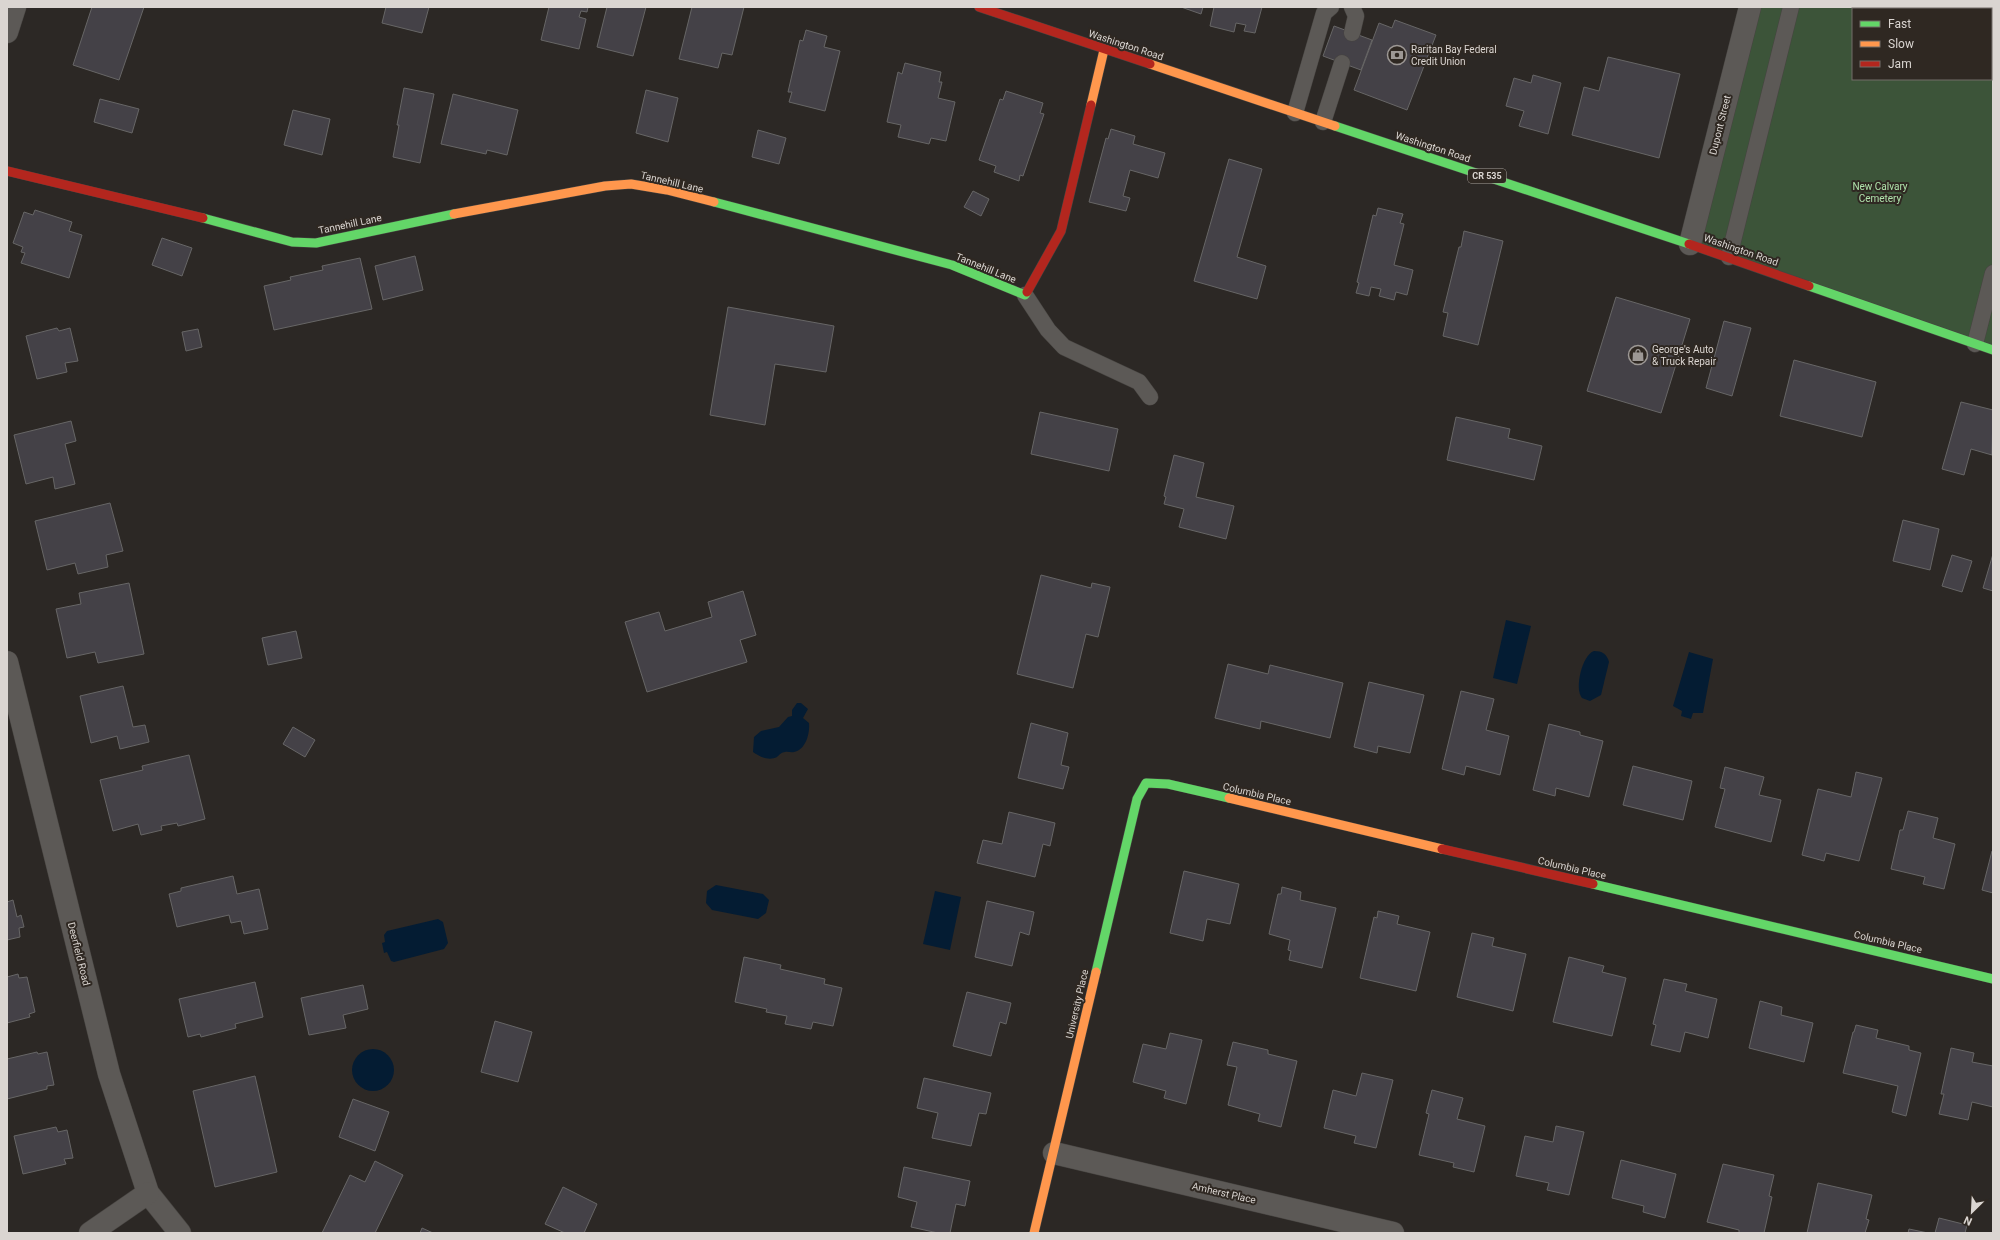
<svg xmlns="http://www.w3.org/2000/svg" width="2000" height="1240" viewBox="0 0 2000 1240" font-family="Roboto,sans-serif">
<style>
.green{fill:#3c5439;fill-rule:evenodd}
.water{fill:#041c33}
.building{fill:#444147;stroke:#676666}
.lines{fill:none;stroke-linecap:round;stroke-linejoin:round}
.lane-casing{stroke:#474441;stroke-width:17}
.street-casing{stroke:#474441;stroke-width:23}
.fast-casing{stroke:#474441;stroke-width:10}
.slow-casing{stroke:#474441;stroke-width:10}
.jam-casing{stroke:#474441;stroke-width:10}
.lane{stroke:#5c5956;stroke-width:16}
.street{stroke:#5c5956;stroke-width:22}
.fast{stroke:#63d668;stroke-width:9}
.slow{stroke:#ff974d;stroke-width:9}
.jam{stroke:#b3261e;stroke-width:9}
.labels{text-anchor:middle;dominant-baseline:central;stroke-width:4;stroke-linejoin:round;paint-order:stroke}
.shield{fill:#2f2822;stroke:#a7a19c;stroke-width:1}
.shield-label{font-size:9px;font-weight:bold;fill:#dad5d1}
.street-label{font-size:10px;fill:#dad5d1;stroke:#2f2822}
.poi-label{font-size:10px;fill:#dad5d1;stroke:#2f2822;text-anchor:start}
.park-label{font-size:10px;fill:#b0e3ac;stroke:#2f2822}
</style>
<rect width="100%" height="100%" fill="#2c2825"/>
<path class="green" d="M1750 7H1993V350L1690 244ZM1853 9H1991V79H1853Z"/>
<g class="water">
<polygon points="1506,620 1531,626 1517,684 1493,678"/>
<path d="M1594 651C1602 651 1607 654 1609 662L1601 695 1590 701 1582 698C1574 689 1582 655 1594 651Z"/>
<polygon points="1689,652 1713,659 1703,713 1693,713 1691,719 1681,716 1682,711 1673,706"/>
<path d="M797 703H801L808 709 803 718 809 723C810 733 806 750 794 752 791 753 788 751 785 752 782 752 779 755 777 757 769 761 760 757 753 752L754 737 761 731 779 727 788 717 792 716V710Z"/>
<polygon points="716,885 763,894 769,900 766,913 758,919 712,910 706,903 707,891"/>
<polygon points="935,891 961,897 950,950 923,944"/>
<polygon points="438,919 443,922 448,943 444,949 394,962 391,961 387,952 384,953 382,943 385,942 384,935 387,931"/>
<circle cx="373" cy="1070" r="21"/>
</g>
<g class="building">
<polygon points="92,7 144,7 119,80 73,65"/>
<polygon points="386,7 429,7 422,33 382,23"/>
<polygon points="549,7 588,7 587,12 581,11 579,17 586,19 579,49 541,40"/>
<polygon points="607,7 646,7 633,56 597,47"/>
<polygon points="692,7 744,7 732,55 722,53 718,68 679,59"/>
<polygon points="1181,7 1203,7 1201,14"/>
<polygon points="1214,7 1262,7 1255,33 1244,31 1246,25 1236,23 1234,32 1210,26"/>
<polygon points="1395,20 1436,35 1407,110 1354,90 1379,23 1392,28"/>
<polygon points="1334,26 1372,40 1361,70 1323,56"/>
<polygon points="806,30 827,36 824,47 840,51 825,111 789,102 792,92 788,92 800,40 803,41"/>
<polygon points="1608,57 1680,74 1659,158 1572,135 1584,87 1599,91"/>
<polygon points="905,63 941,72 939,82 942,82 938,98 955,102 946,141 931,138 929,144 898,137 901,125 887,122 898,72 902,74"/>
<polygon points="1533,75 1561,83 1548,134 1519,126 1524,111 1506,106 1514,78 1531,83"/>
<polygon points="404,88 434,94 420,163 393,157 399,125 397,125"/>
<polygon points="646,90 678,98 668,142 636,133"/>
<polygon points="1006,91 1043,103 1040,113 1044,114 1023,176 1020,175 1019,181 994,172 996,166 979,160 1000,99 1003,100"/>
<polygon points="453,94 518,110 507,155 487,150 486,154 441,144"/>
<polygon points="100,99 139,109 132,133 94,122"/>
<polygon points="293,110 330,119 322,155 284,145"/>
<polygon points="1111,129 1135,136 1133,144 1165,153 1158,178 1130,170 1123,196 1130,198 1126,211 1089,202 1106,138 1108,139"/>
<polygon points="758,130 786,138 779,164 752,157"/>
<polygon points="1229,159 1262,169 1237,257 1266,266 1257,299 1194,281"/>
<polygon points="973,191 989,199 981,216 964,207"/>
<polygon points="1378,208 1403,214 1400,223 1404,224 1394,265 1413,270 1407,295 1396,292 1394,300 1379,296 1381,289 1371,287 1369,296 1356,293 1359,283 1357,282 1373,215 1376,216"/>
<polygon points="35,210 72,222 69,231 82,235 69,278 21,263 25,253 21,252 23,247 13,243 24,212 33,215"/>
<polygon points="1464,231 1503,241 1478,345 1443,336 1448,313 1443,312 1459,247 1461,247"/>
<polygon points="162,238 192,248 182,276 152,265"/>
<polygon points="415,256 423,290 383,300 375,266"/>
<polygon points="360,258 372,309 274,330 264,286 291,280 290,277 323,270 322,266"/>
<polygon points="1616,297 1690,319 1661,413 1587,391"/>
<polygon points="728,307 834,326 826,372 775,364 765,425 710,415"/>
<polygon points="1724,321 1751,328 1732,396 1706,388"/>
<polygon points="57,328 59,331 70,328 78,361 65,363 67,372 37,379 26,336"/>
<polygon points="198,329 202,347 186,351 182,332"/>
<polygon points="1794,360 1876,382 1862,437 1780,416"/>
<polygon points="1961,402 1993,410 1992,455 1971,449 1964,475 1942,469"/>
<polygon points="1040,412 1118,429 1109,471 1031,454"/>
<polygon points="1456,417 1510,429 1508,438 1542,446 1534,480 1447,460"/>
<polygon points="71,421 76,441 65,444 75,484 55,489 53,477 26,484 14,435"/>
<polygon points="1174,455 1204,463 1196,497 1234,506 1226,539 1179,527 1184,509 1164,504 1166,497 1164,496"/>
<polygon points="110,503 123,551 106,555 108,567 78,574 75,563 47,570 35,521"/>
<polygon points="1903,520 1939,529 1930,570 1893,561"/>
<polygon points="1993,554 1993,591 1983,588"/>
<polygon points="1952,555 1972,561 1962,592 1942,586"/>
<polygon points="1041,575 1091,588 1092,583 1110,587 1098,637 1086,634 1073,688 1017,674"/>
<polygon points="129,583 144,654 98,663 95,652 67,658 56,609 81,604 79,593"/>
<polygon points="743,591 756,635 740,640 747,662 647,692 625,622 659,612 665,631 712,617 708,602"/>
<polygon points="296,631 302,658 268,665 262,638"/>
<polygon points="1228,664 1268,674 1270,665 1343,683 1330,738 1261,721 1260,729 1215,718"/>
<polygon points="1369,682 1424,695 1410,753 1378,746 1377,753 1354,747"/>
<polygon points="123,686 133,727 145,725 149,742 120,749 117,736 91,743 80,696"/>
<polygon points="1461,691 1494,699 1486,730 1509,736 1500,775 1466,766 1464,775 1442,769"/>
<polygon points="1031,723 1068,733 1061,765 1069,767 1063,789 1018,778"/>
<polygon points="1549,724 1580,732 1580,735 1603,741 1589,797 1556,788 1555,796 1533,790"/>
<polygon points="293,727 315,740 305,757 283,744"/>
<polygon points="189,755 205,819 178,826 177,823 161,826 162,830 141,835 138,824 113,831 100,780 143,770 142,766"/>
<polygon points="1633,766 1692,781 1683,820 1623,805"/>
<polygon points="1725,767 1764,777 1759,795 1781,800 1771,842 1715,827 1725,789 1720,788"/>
<polygon points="1856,772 1882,778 1859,861 1826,853 1824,861 1802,855 1818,789 1851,797"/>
<polygon points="1908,811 1938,818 1933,838 1955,844 1944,889 1923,884 1925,877 1891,869 1900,830 1903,830"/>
<polygon points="1009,812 1055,823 1050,846 1043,844 1035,877 977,863 983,840 1002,844"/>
<polygon points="1992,851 1993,851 1993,893 1982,890"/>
<polygon points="1184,871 1239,884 1230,924 1207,919 1203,941 1170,933"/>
<polygon points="233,876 237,894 259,889 268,929 244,934 241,921 231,923 229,915 177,927 169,894 181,891 181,888"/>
<polygon points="1282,887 1301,892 1300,900 1336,908 1322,968 1289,960 1291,951 1288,950 1290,940 1269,934 1278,894 1281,894"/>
<polygon points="13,900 17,917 21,915 24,927 19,928 20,937 7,940 7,902"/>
<polygon points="987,901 1034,912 1029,935 1020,932 1012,966 975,957"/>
<polygon points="1378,911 1399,916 1397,924 1430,932 1416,991 1360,978 1374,917 1377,918"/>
<polygon points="1472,933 1494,938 1492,946 1526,954 1513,1011 1457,997"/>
<polygon points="744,957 781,965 780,969 825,979 824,984 842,988 833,1026 813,1022 811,1029 785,1024 787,1016 766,1012 767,1009 735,1002"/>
<polygon points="1569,957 1604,966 1602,972 1626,978 1612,1036 1553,1022"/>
<polygon points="18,974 19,978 27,977 35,1012 29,1014 30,1017 7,1023 7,977"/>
<polygon points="1664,979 1687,984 1685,991 1717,999 1708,1038 1685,1032 1680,1052 1651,1045 1656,1025 1653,1024"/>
<polygon points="255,982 263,1017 235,1024 236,1028 201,1037 200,1034 188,1037 179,999"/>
<polygon points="363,985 368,1009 343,1015 346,1028 309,1035 301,998"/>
<polygon points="967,992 1011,1003 1006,1024 1000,1022 991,1056 953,1046"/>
<polygon points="1760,1001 1782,1007 1781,1015 1813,1023 1804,1062 1749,1048"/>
<polygon points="495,1021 532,1032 518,1082 481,1072"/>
<polygon points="1856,1025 1878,1030 1876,1038 1909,1046 1909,1050 1921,1053 1906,1116 1892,1112 1898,1086 1843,1073 1853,1032 1854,1032"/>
<polygon points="1170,1033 1202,1040 1186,1104 1164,1098 1166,1091 1133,1082 1143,1044 1166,1049"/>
<polygon points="1233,1042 1268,1050 1268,1054 1297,1061 1281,1127 1258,1121 1260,1114 1228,1105 1237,1067 1227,1065"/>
<polygon points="1951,1048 1974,1053 1972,1062 1993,1066 1993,1107 1972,1102 1968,1120 1939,1114 1944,1094 1941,1094"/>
<polygon points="37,1052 38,1054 47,1052 54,1085 47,1086 47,1089 7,1099 7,1059"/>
<polygon points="1362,1073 1393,1080 1376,1148 1354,1143 1356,1136 1324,1128 1333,1090 1356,1096"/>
<polygon points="255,1076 277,1172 215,1187 193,1091"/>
<polygon points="924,1078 991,1093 986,1114 979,1113 971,1146 932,1138 938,1113 917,1108"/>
<polygon points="1432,1090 1463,1098 1457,1119 1485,1126 1474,1172 1453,1167 1454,1163 1419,1155 1429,1114 1426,1113"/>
<polygon points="353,1099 389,1112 375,1151 339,1137"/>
<polygon points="1556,1126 1584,1132 1569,1195 1547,1190 1549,1183 1516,1176 1525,1136 1553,1142"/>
<polygon points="56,1127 58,1132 67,1130 73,1158 64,1159 66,1164 23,1174 14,1136"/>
<polygon points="1621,1160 1676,1174 1665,1218 1643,1212 1644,1206 1612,1198"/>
<polygon points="375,1161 403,1175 375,1233 322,1233 350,1175 365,1182"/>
<polygon points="1723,1164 1774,1175 1769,1196 1772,1197 1764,1233 1739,1233 1739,1230 1707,1222"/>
<polygon points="904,1167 970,1181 965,1206 956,1204 950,1233 938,1233 911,1227 917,1202 898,1197"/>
<polygon points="1818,1183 1872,1195 1866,1219 1869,1220 1865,1233 1807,1233"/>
<polygon points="563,1187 597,1204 584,1233 565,1233 545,1224"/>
<polygon points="1939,1218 1967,1225 1965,1233 1935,1233"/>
<polygon points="422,1228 433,1233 420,1233"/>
<polygon points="1909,1229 1928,1233 1908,1233"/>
</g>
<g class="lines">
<g class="lane-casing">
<g id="lane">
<polyline points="1352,33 1356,16 1352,7"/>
<polyline points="1295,113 1324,13 1331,7"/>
<polyline points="1323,122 1342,63"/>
<polyline points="1729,257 1791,7"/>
<polyline points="1025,295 1048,330 1064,347 1139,382 1150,397"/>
<polyline points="1975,344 1993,273"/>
</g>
</g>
<g class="street-casing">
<g id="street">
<polyline points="7,32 15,7"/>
<polyline points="1690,244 1750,7"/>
<polyline points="7,662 109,1074 148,1193 180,1233"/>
<polyline points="1054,1153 1393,1233"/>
<polyline points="90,1233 148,1193"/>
</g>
</g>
<g class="fast-casing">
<g id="fast">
<polyline points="1335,126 1689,244"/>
<polyline points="714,202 952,265 1025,295 1027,292"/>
<polyline points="203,218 292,242 316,243 454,214"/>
<polyline points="1809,286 1993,350"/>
<polyline points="1593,884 1993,979"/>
<polyline points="1096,972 1137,799 1146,783 1168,784 1229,798"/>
</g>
</g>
<g class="slow-casing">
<g id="slow">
<polyline points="1150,64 1335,126"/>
<polyline points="1091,105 1104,50"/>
<polyline points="454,214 605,186 631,184 667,190 714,202"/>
<polyline points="1229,798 1442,849"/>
<polyline points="1034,1233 1096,972"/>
</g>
</g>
<g class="jam-casing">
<g id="jam">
<polyline points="979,7 1150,64"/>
<polyline points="7,171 203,218"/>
<polyline points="1689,244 1809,286"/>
<polyline points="1027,292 1061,231 1091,105"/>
<polyline points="1442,849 1593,884"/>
</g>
</g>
<use href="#lane" class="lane"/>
<use href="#street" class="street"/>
<use href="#fast" class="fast"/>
<use href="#slow" class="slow"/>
<use href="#jam" class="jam"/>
</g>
<defs>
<g id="bank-ring" transform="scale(1)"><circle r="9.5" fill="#2f2822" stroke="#9d9895" stroke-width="1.5"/><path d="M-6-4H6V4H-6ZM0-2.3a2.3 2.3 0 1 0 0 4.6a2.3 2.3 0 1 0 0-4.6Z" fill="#9d9895"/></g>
<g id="shop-ring" transform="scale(1)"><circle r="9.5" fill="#2f2822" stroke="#9d9895" stroke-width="1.5"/><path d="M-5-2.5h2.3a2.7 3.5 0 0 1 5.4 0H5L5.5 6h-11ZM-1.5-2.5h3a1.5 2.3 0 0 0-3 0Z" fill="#9d9895"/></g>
</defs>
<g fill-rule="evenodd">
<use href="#bank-ring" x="1397" y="55"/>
<use href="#shop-ring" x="1638" y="355"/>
</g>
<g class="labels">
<rect class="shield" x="1468" y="169" width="38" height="14" rx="3"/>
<g class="shield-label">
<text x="1487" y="176">CR 535</text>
</g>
<g class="street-label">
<text transform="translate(1126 45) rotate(18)">Washington Road</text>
<text transform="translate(1720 125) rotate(-76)">Dupont Street</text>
<text transform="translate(1433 147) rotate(18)">Washington Road</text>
<text transform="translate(672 182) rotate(13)">Tannehill Lane</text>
<text transform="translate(350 224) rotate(-12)">Tannehill Lane</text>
<text transform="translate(1741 250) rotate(19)">Washington Road</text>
<text transform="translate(986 268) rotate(22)">Tannehill Lane</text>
<text transform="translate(1257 794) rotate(13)">Columbia Place</text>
<text transform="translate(1572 868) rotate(13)">Columbia Place</text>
<text transform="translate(1888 942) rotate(13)">Columbia Place</text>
<text transform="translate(79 954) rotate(76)">Deerfield Road</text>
<text transform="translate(1077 1004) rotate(-77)">University Place</text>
<text transform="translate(1224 1193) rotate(13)">Amherst Place</text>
</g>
<g class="poi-label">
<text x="1411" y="49">Raritan Bay Federal<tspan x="1411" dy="12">Credit Union</tspan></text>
<text x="1652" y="349">George's Auto<tspan x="1652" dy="12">&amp; Truck Repair</tspan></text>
</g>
<g class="park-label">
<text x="1880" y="186">New Calvary<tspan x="1880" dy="12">Cemetery</tspan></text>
</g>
</g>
<rect width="2000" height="1240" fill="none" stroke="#dad5d1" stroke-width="16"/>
<rect x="1852" y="8" width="140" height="72" fill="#2f2822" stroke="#736d68"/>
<rect x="1860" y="21" width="20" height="6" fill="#63d668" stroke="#736d68"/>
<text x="1888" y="28" font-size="12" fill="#dad5d1">Fast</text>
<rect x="1860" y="41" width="20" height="6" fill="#ff974d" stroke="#736d68"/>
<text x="1888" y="48" font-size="12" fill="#dad5d1">Slow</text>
<rect x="1860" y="61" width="20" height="6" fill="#b3261e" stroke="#736d68"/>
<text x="1888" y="68" font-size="12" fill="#dad5d1">Jam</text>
<g transform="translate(1972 1212) rotate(204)" stroke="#2f2822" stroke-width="3" paint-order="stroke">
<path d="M0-3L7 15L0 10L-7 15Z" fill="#dad5d1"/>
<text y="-6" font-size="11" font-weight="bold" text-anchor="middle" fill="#dad5d1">N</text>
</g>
</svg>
